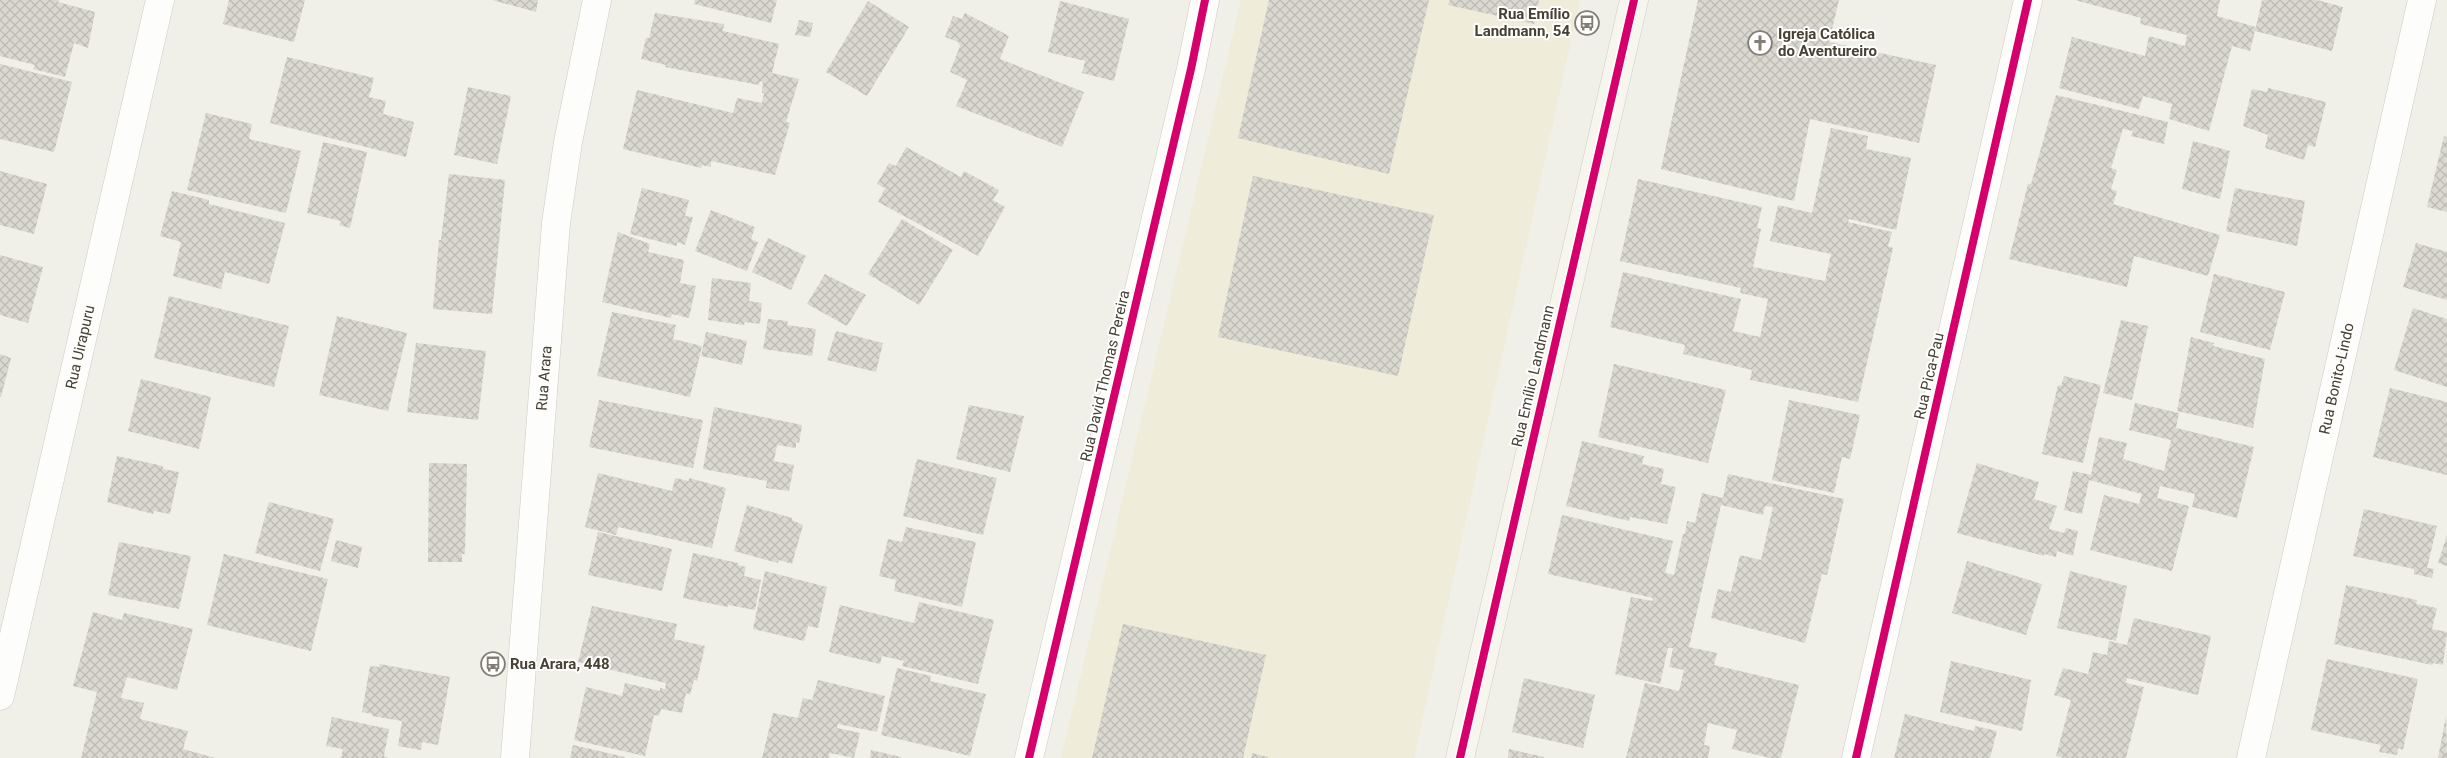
<svg xmlns="http://www.w3.org/2000/svg" width="2447" height="758" viewBox="0 0 2447 758" font-family="Roboto,sans-serif">
<style>
.education{fill:#efecd9}
.building{fill:url(#building-cross-hatch)}
.lines{fill:none;stroke-linecap:round;stroke-linejoin:round}
.street-casing{stroke:#cdcbc4;stroke-width:29}
.secondary-casing{stroke:#d0cdbe;stroke-width:29}
.street{stroke:#fdfdfc;stroke-width:28}
.secondary{stroke:#f6f5ee;stroke-width:28}
.cycleway-casing{stroke:#fff;stroke-width:11}
.cycleway{stroke:#d6006c;stroke-width:8}
.labels{text-anchor:middle;dominant-baseline:central;stroke-width:4;stroke-linejoin:round;paint-order:stroke}
.poi-label{font-size:15px;font-weight:bold;fill:#474134;stroke:#fff;text-anchor:start}
.street-label{font-size:15px;fill:#474134;stroke:#fff}
</style>
<defs>
<pattern id="building-cross-hatch" width="8" height="8" patternUnits="userSpaceOnUse" patternTransform="scale(1.25)"><rect width="8" height="8" fill="#dad8d1"/><path d="M0 0l8 8M0 8l8-8" fill="none" stroke="#bcbbb4"/></pattern>
</defs>
<rect width="100%" height="100%" fill="#f0efe8"/>
<polygon class="education" points="1241,0 1580,0 1414,758 1061,758"/>
<g class="building">
<polygon points="0,0 59,0 58,2 95,12 88,48 74,43 65,77 33,69 35,65 0,56"/>
<polygon points="229,0 305,0 294,42 223,24"/>
<polygon points="492,0 538,0 536,12"/>
<polygon points="695,0 777,0 771,23 694,4"/>
<polygon points="1269,0 1429,0 1389,174 1238,138"/>
<polygon points="1450,0 1539,0 1534,24 1448,5"/>
<polygon points="1698,0 1839,0 1829,42 1936,65 1919,143 1810,119 1794,201 1661,169"/>
<polygon points="2075,0 2220,0 2217,16 2256,27 2262,0 2317,0 2343,7 2332,51 2255,31 2250,51 2232,46 2209,131 2169,119 2172,104 2143,96 2139,109 2059,88 2072,37 2145,56 2149,36 2185,46 2187,35 2140,24 2141,18"/>
<polygon points="868,1 909,27 867,96 826,72"/>
<polygon points="1060,1 1129,19 1114,81 1082,73 1085,61 1048,52"/>
<polygon points="655,13 724,24 723,31 779,44 772,73 799,79 786,122 790,123 775,175 711,161 711,167 702,165 701,168 623,149 637,90 733,113 737,98 762,103 764,93 762,93 763,82 760,81 759,85 665,67 666,65 641,59 646,38 649,38"/>
<polygon points="965,13 1009,36 1000,59 1084,92 1062,147 956,106 967,80 950,72 960,46 958,42 945,37 953,16 962,19"/>
<polygon points="799,20 813,23 810,37 795,35"/>
<polygon points="287,57 374,78 369,97 386,101 383,114 414,122 406,157 270,123"/>
<polygon points="0,64 72,82 54,152 0,139"/>
<polygon points="468,87 511,96 497,164 454,155"/>
<polygon points="2268,88 2326,102 2315,147 2308,145 2304,160 2265,148 2268,135 2243,126 2252,89 2267,92"/>
<polygon points="2056,95 2168,122 2164,144 2131,136 2133,131 2123,129 2111,168 2117,170 2111,189 2117,191 2113,204 2220,235 2208,276 2134,256 2127,287 2009,259 2028,184 2031,184"/>
<polygon points="206,113 252,124 249,139 301,151 286,213 187,190"/>
<polygon points="1831,128 1868,136 1866,149 1911,158 1896,230 1849,219 1848,222 1892,232 1888,246 1893,248 1858,402 1750,380 1752,370 1683,354 1685,345 1610,327 1623,272 1741,299 1733,331 1760,337 1768,299 1740,293 1741,288 1620,261 1638,179 1762,207 1757,228 1761,229 1753,267 1825,281 1831,254 1770,241 1778,205 1812,213"/>
<polygon points="2444,136 2447,137 2447,212 2427,207"/>
<polygon points="2193,141 2230,151 2220,199 2182,189"/>
<polygon points="323,142 367,152 350,228 339,225 341,221 307,213"/>
<polygon points="906,147 961,177 964,171 999,190 993,200 1005,207 978,256 878,202 885,188 877,184 889,163 896,166"/>
<polygon points="0,171 47,184 34,234 0,225"/>
<polygon points="449,174 505,180 492,314 433,309 439,240 441,240"/>
<polygon points="1253,176 1434,215 1398,376 1218,337"/>
<polygon points="642,188 689,200 685,216 693,217 685,245 677,242 677,246 630,234"/>
<polygon points="2235,188 2305,201 2297,246 2226,231"/>
<polygon points="172,191 209,200 209,204 285,223 269,284 225,272 221,289 173,276 181,242 160,236"/>
<polygon points="711,210 755,227 751,239 758,242 747,271 695,251"/>
<polygon points="902,219 953,250 919,305 868,274"/>
<polygon points="618,232 650,244 648,252 684,260 680,283 696,286 689,318 672,314 671,318 602,302"/>
<polygon points="768,238 806,256 791,290 752,272"/>
<polygon points="2416,243 2447,252 2447,300 2403,287"/>
<polygon points="0,255 43,267 28,323 0,315"/>
<polygon points="825,274 866,295 847,326 807,304"/>
<polygon points="2214,274 2285,292 2270,350 2200,332"/>
<polygon points="712,278 751,283 749,301 762,303 760,324 745,322 744,325 708,320"/>
<polygon points="169,296 289,326 274,387 154,358"/>
<polygon points="2413,308 2447,319 2447,387 2394,370"/>
<polygon points="612,312 676,325 673,339 702,346 690,397 597,376"/>
<polygon points="337,316 407,333 388,411 319,395"/>
<polygon points="768,319 788,321 787,325 816,329 812,356 763,349"/>
<polygon points="2121,320 2148,326 2132,400 2103,393"/>
<polygon points="836,331 883,343 876,372 827,360"/>
<polygon points="706,332 747,341 742,365 701,356"/>
<polygon points="2191,337 2214,343 2213,346 2265,359 2253,428 2177,411"/>
<polygon points="416,343 486,351 478,420 407,412"/>
<polygon points="0,354 11,358 1,397 0,397"/>
<polygon points="1614,364 1726,390 1708,463 1598,437"/>
<polygon points="2064,376 2101,385 2083,463 2042,454 2058,385 2061,386"/>
<polygon points="141,379 211,397 199,449 128,431"/>
<polygon points="2390,388 2447,402 2447,475 2373,457"/>
<polygon points="599,400 703,420 693,468 589,447"/>
<polygon points="1789,400 1860,415 1850,459 1842,457 1834,493 1772,480"/>
<polygon points="2135,403 2179,413 2176,428 2254,447 2237,518 2192,507 2195,494 2160,486 2157,498 2189,506 2172,571 2090,550 2104,495 2139,504 2142,494 2089,480 2082,514 2064,510 2073,471 2091,475 2099,437 2127,443 2123,459 2164,471 2171,440 2129,430"/>
<polygon points="969,405 1024,416 1010,472 956,459"/>
<polygon points="714,407 802,425 799,443 796,442 796,448 777,445 774,461 794,465 789,491 766,488 767,481 703,469"/>
<polygon points="1582,441 1644,456 1642,464 1664,469 1661,484 1676,487 1667,524 1630,517 1629,521 1566,506"/>
<polygon points="117,456 163,466 163,469 179,472 170,514 154,511 153,514 107,502"/>
<polygon points="917,459 997,478 983,535 903,516"/>
<polygon points="429,463 467,464 465,554 462,554 462,562 428,562"/>
<polygon points="1977,463 2039,482 2034,499 2057,506 2049,529 2064,533 2066,528 2078,531 2073,556 2057,551 2056,557 2044,554 2044,556 1957,533"/>
<polygon points="598,473 672,491 675,478 689,481 689,478 726,488 712,548 618,527 616,535 585,527"/>
<polygon points="1728,474 1844,499 1827,575 1822,574 1805,643 1711,618 1718,589 1731,592 1740,555 1761,560 1773,507 1765,506 1763,515 1721,505 1689,647 1717,653 1714,665 1799,685 1781,758 1770,758 1732,749 1737,730 1708,723 1704,745 1710,746 1708,758 1626,758 1645,683 1679,691 1684,670 1669,667 1673,648 1668,648 1660,684 1615,674 1631,597 1652,601 1653,598 1548,574 1562,515 1673,541 1665,573 1674,575 1683,534 1685,534 1687,521 1695,523 1702,493 1723,498"/>
<polygon points="269,502 334,519 320,571 255,553"/>
<polygon points="747,505 792,518 792,520 803,525 792,564 779,560 778,563 734,551"/>
<polygon points="2364,509 2437,526 2427,568 2434,569 2432,578 2414,574 2414,569 2353,556"/>
<polygon points="906,527 976,542 962,607 894,591 896,580 879,576 888,539 902,542"/>
<polygon points="598,532 672,549 662,591 588,575"/>
<polygon points="2447,535 2447,566 2438,563"/>
<polygon points="336,540 362,547 358,568 331,561"/>
<polygon points="119,542 191,556 179,609 108,595"/>
<polygon points="693,553 738,563 738,565 746,567 744,576 761,580 755,610 728,605 728,607 683,598"/>
<polygon points="224,554 328,579 311,651 207,625"/>
<polygon points="1967,561 2042,584 2026,635 1952,613"/>
<polygon points="765,571 827,587 818,628 808,626 804,641 753,629"/>
<polygon points="2070,571 2127,586 2116,641 2057,628"/>
<polygon points="2346,585 2417,600 2416,604 2437,608 2432,629 2447,632 2443,665 2433,663 2432,665 2334,644"/>
<polygon points="919,602 994,620 978,684 902,666 904,661 882,656 880,664 829,652 840,605 914,623"/>
<polygon points="592,606 677,624 674,639 705,646 697,681 694,680 690,695 686,693 682,713 661,709 659,716 654,715 645,756 574,740 586,687 622,696 625,683 660,691 660,688 665,689 666,683 578,662"/>
<polygon points="93,612 122,620 124,613 193,629 177,690 127,677 121,698 144,703 140,719 188,731 183,749 215,758 81,758 97,692 73,686"/>
<polygon points="2134,618 2211,636 2198,695 2127,678 2126,683 2144,687 2126,758 2064,758 2056,756 2071,700 2054,695 2063,668 2088,674 2093,652 2107,655 2109,641 2127,645"/>
<polygon points="1123,624 1266,655 1243,758 1092,758"/>
<polygon points="2327,659 2418,679 2403,750 2398,748 2397,755 2379,752 2381,745 2311,730"/>
<polygon points="1951,661 2031,680 2022,731 1940,712"/>
<polygon points="380,664 450,677 438,745 422,742 421,750 398,746 402,721 372,716 372,714 362,712 370,666 379,667"/>
<polygon points="897,668 931,676 930,681 986,694 970,756 881,735"/>
<polygon points="1524,678 1595,695 1583,748 1512,732"/>
<polygon points="818,680 885,696 877,732 838,724 837,728 860,733 854,758 830,753 829,758 762,758 773,713 798,718 803,698 812,700"/>
<polygon points="1905,714 1974,731 1975,726 1997,731 1990,758 1894,758"/>
<polygon points="2446,716 2447,758 2438,758"/>
<polygon points="332,717 389,729 384,756 388,758 341,758 343,749 326,746"/>
<polygon points="573,745 625,757 625,758 570,758"/>
<polygon points="1509,749 1544,757 1544,758 1508,758"/>
<polygon points="871,750 901,757 901,758 870,758"/>
<polygon points="1252,753 1268,757 1267,758 1251,758"/>
</g>
<g class="lines">
<g class="street-casing">
<g id="street">
<path id="s1" d="M0 696 160 0"/>
<path id="s2" d="M515 758 556 223 568 142 597 0"/>
<polyline points="1029,758 1191,69 1205,0"/>
<polyline points="1856,758 2028,0"/>
<path id="s3" d="M2251 758 2422 0"/>
</g>
</g>
<g class="secondary-casing">
<polyline id="secondary" points="1460,758 1634,0"/>
</g>
<use href="#street" class="street"/>
<use href="#secondary" class="secondary"/>
<g class="cycleway-casing">
<g id="cycleway">
<polyline points="1029,758 1191,69 1205,0"/>
<polyline points="1460,758 1634,0"/>
<polyline points="1856,758 2028,0"/>
</g>
</g>
<use href="#cycleway" class="cycleway"/>
</g>
<defs>
<g id="bus-ring" transform="scale(1.25)"><circle r="9.5" fill="#fff" stroke="#827e73" stroke-width="1.5"/><path d="M-5-6H5V4H4V6H2V4H-2V6H-4V4H-5ZM-3.5-4V0h7V-4ZM-3.5 1.2v1.5H-2V1.2ZM2 1.2v1.5H3.5V1.2Z" fill="#827e73"/></g>
<g id="church-ring" transform="scale(1.25)"><circle r="9.5" fill="#fff" stroke="#827e73" stroke-width="1.5"/><path d="M-1.2-6h2.4v3.5h3.3v2.4h-3.3V6h-2.4V-.1h-3.3v-2.4h3.3Z" fill="#827e73"/></g>
</defs>
<g fill-rule="evenodd">
<use href="#bus-ring" x="1587" y="23"/>
<use href="#church-ring" x="1760" y="43"/>
<use href="#bus-ring" x="493" y="664"/>
</g>
<g class="labels">
<g class="poi-label">
<text x="1570" y="14" text-anchor="end">Rua Emílio<tspan x="1570" dy="17">Landmann, 54</tspan></text>
<text x="1778" y="34">Igreja Católica<tspan x="1778" dy="17">do Aventureiro</tspan></text>
<text x="510" y="664">Rua Arara, 448</text>
</g>
<g class="street-label">
<text stroke="none"><textPath href="#s1" startOffset="358">Rua Uirapuru</textPath></text>
<text transform="translate(1105 376) rotate(-77)">Rua David Thomas Pereira</text>
<text transform="translate(1533 376) rotate(-77)">Rua Emílio Landmann</text>
<text transform="translate(1929 376) rotate(-77)">Rua Pica-Pau</text>
<text stroke="none"><textPath href="#s2" startOffset="381">Rua Arara</textPath></text>
<text stroke="none"><textPath href="#s3" startOffset="389">Rua Bonito-Lindo</textPath></text>
</g>
</g>
</svg>
